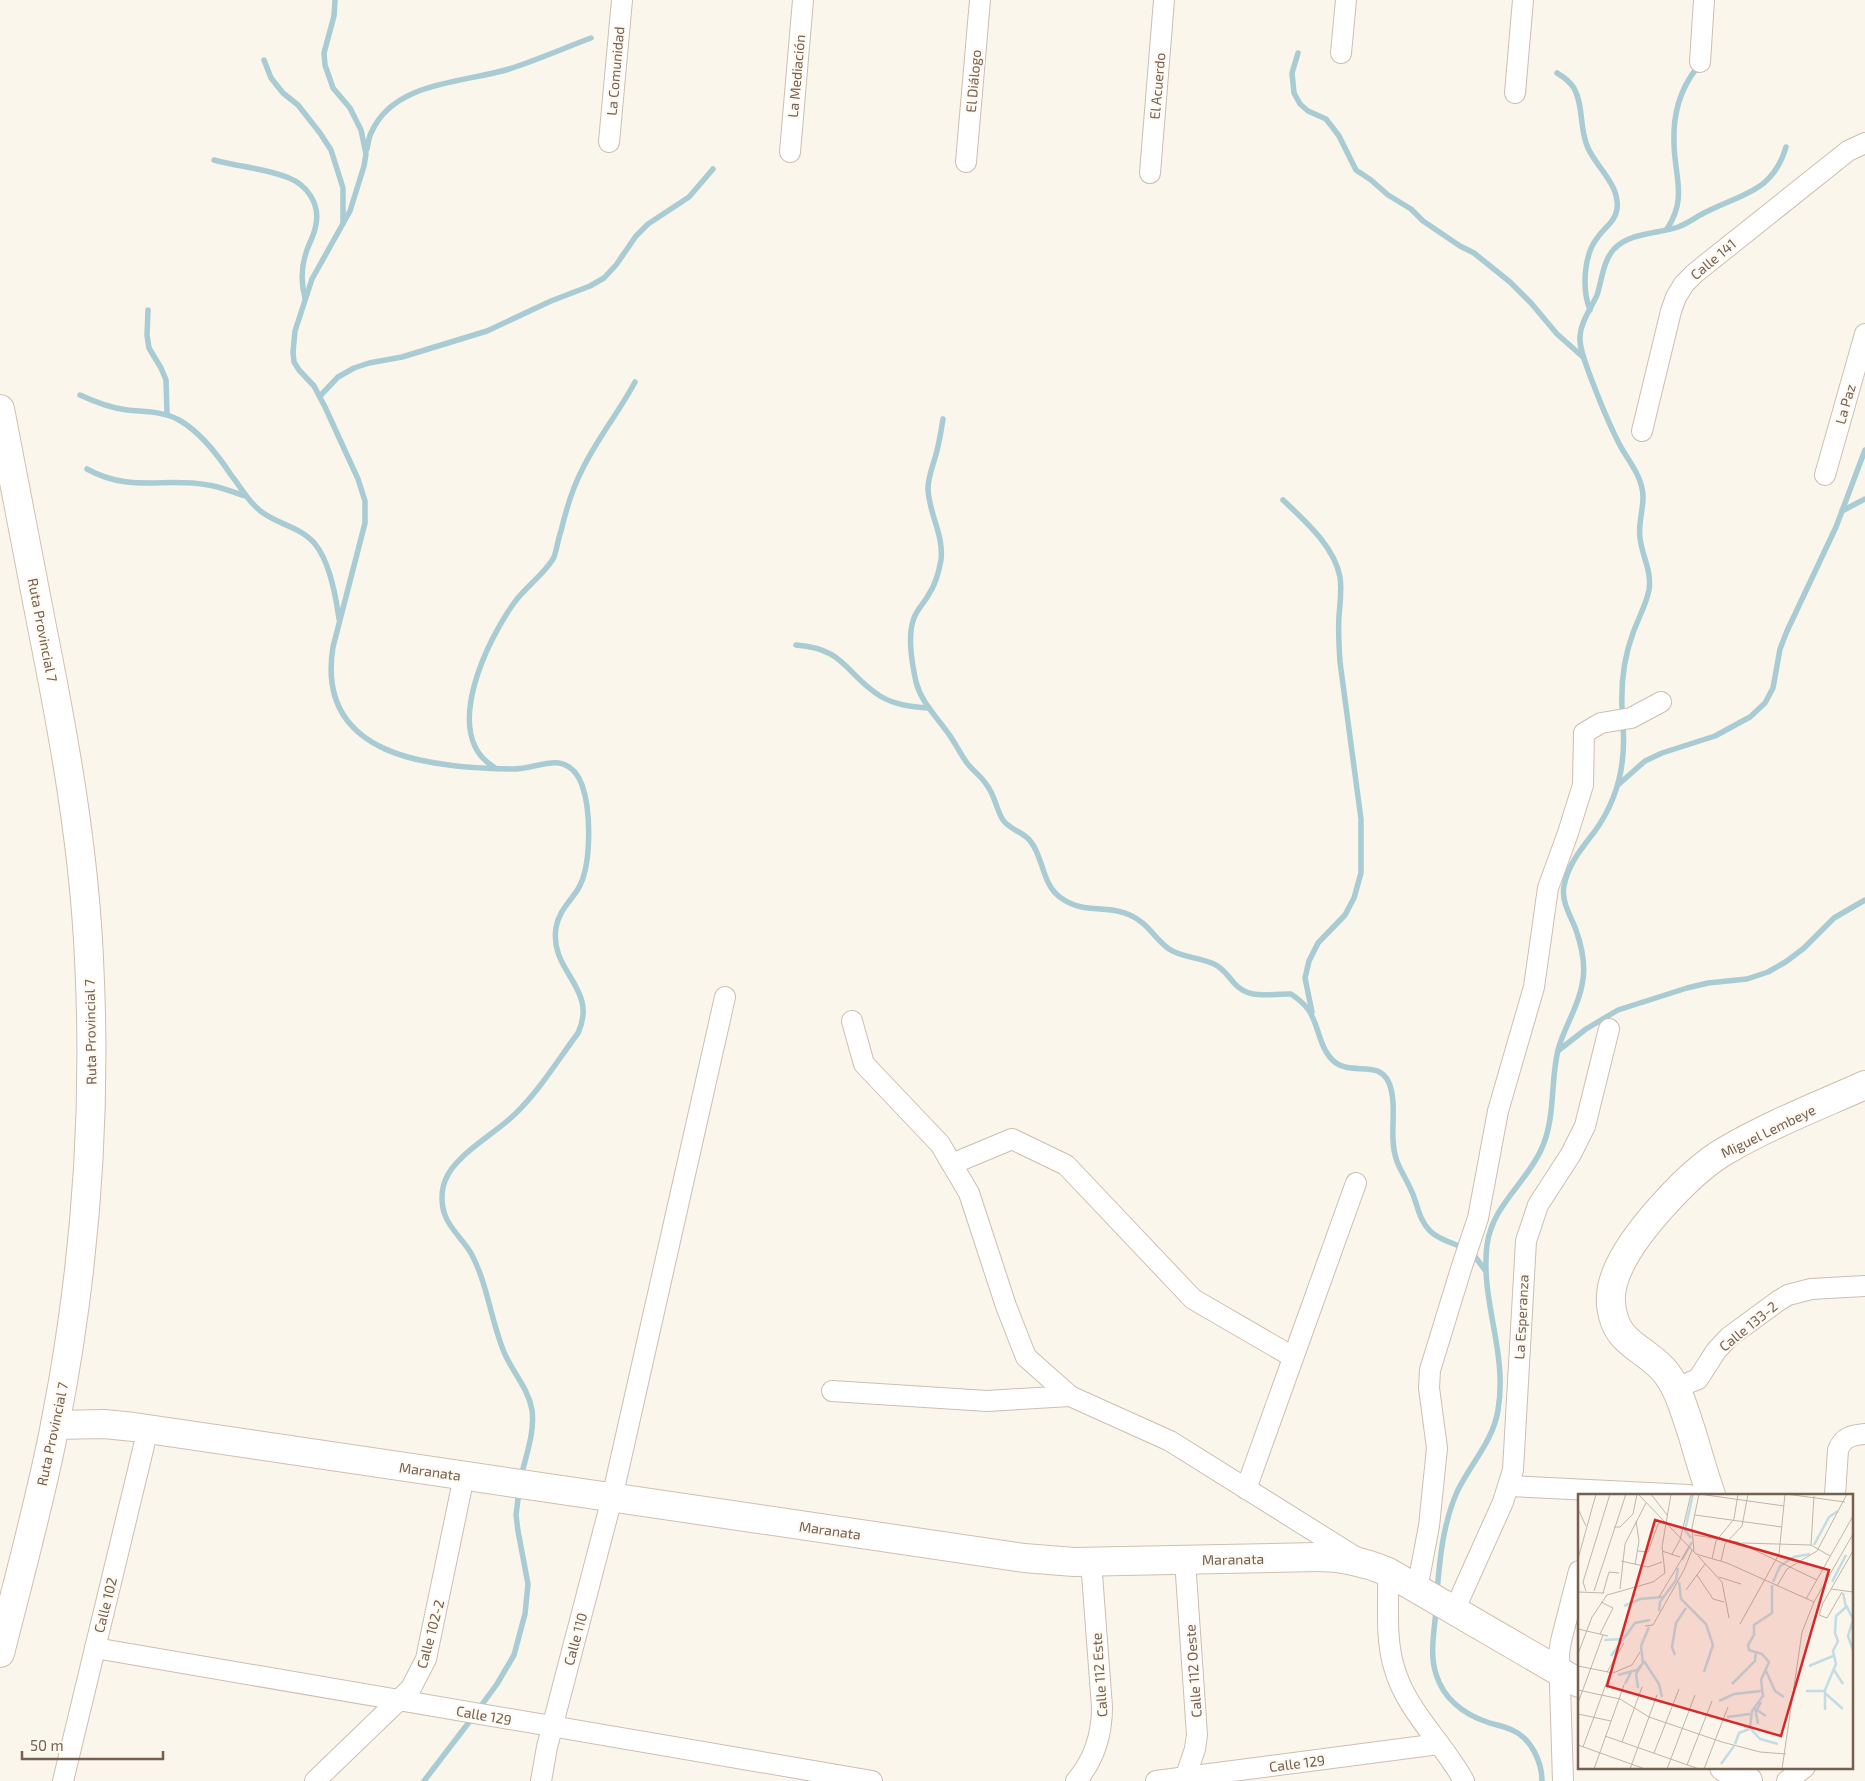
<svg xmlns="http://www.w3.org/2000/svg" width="1865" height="1781" viewBox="0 0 1865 1781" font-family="'Exo 2',sans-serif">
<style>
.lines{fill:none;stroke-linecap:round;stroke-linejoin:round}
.stream{stroke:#a8cbd4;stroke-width:5.5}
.street-casing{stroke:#cdbeb2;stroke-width:22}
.secondary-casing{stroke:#cfbfaf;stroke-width:30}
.street{stroke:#fff;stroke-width:20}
.secondary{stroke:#fff;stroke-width:28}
.labels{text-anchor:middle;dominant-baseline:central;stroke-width:4;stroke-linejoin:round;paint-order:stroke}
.street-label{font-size:14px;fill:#745f50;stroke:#fef9f1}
.inset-river{fill:none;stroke:#c1dde3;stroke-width:2.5}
.inset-road{fill:none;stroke:#c1b5a8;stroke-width:1}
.view{fill:#d62828;fill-opacity:0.15;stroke:#d62828;stroke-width:2.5}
.inset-edge{fill:none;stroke:#745f50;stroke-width:2.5}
</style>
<rect width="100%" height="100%" fill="#fbf6eb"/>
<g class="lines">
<g class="stream">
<path d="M335 0 334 16 324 53 325 65 333 88 350 108 361 130 366 154 364 166 350 211 312 279 295 331 293 352 294 362 299 370 314 386 325 407 358 479 365 501V523L333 647C315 757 430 768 511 769 527 770 545 761 559 763 571 765 578 774 582 785 591 810 592 866 578 889 570 902 558 912 556 928 549 972 599 988 578 1033 558 1060 539 1091 515 1114 495 1134 454 1155 445 1181 441 1191 441 1205 445 1215 450 1230 465 1241 472 1255 488 1286 491 1321 504 1352 512 1372 528 1387 532 1410 535 1432 526 1455 521 1477"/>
<polyline points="1298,53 1292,73 1294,93 1300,104 1308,111 1326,119 1333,128 1339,136 1356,170 1371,180 1388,195 1411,209 1423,221 1460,246 1474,253 1510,282 1531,303 1557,334 1583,357"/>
<polyline points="264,60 271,78 283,93 298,105 320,133 331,150 343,188 343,223"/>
<path d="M1557 73C1564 77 1569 81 1574 88 1584 106 1579 129 1588 148 1597 168 1620 185 1617 209 1615 222 1605 227 1598 237 1583 255 1582 290 1590 310"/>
<path d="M367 149C368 143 369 136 372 131 395 81 464 83 509 69 537 60 564 48 591 38"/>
<path d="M214 160C238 167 266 168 289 178 307 185 320 204 316 224 315 234 309 243 306 253 301 268 301 283 305 298"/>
<path d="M1667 229C1688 197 1674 176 1674 142 1673 115 1679 91 1696 69"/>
<polyline points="148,310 147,335 149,348 161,368 166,380 167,414"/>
<path d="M80 395C95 402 110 408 127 410 144 412 163 411 179 420 200 432 218 455 231 475 240 486 246 498 257 508 273 524 299 525 315 544 329 561 336 597 339 619"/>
<polyline points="320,396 338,377 354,368 369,363 402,357 487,331 551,301 590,286 604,278 616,265 636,236 648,224 689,197 713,169"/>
<path d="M943 419C941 432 939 445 935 458 932 468 928 478 928 489 929 514 944 535 941 560 939 571 935 585 929 594 925 602 917 609 914 618 907 636 912 663 916 682 921 701 934 714 945 729 954 740 959 752 967 763 973 771 981 776 986 784 995 795 996 809 1003 820 1010 830 1024 832 1031 842 1044 859 1042 885 1061 898 1085 915 1107 904 1130 915 1148 923 1154 938 1169 949 1182 958 1200 957 1214 964 1223 968 1228 976 1234 983 1250 1001 1270 993 1291 994 1297 998 1303 1003 1308 1009 1320 1026 1318 1049 1336 1063 1352 1075 1380 1060 1389 1083 1396 1100 1392 1122 1393 1140 1394 1163 1402 1170 1411 1190 1418 1204 1418 1219 1430 1231 1439 1240 1453 1243 1464 1248"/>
<path d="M87 469C130 493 164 477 208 485 221 487 233 492 245 496"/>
<path d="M1283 500C1305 521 1334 546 1340 577 1342 590 1340 603 1339 616 1338 631 1339 647 1340 662L1361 819V873L1354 898 1345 915 1318 943 1309 961 1305 978 1312 1012"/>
<polyline points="1842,511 1865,499"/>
<path d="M796 645C846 649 844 673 880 696 895 705 912 707 929 708"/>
<path d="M1622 707C1621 681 1624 657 1633 633 1638 619 1646 605 1649 590 1652 571 1642 556 1640 538 1638 524 1643 511 1643 497 1643 479 1631 464 1622 449 1608 424 1599 399 1589 373 1585 361 1579 348 1580 336 1581 321 1591 309 1597 295 1602 280 1603 261 1614 249 1631 232 1657 234 1678 227 1689 223 1697 216 1708 211 1744 193 1773 191 1786 147"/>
<path d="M494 767C440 735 488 639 514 603 525 587 546 573 554 557 557 549 558 539 561 531 566 510 572 489 582 470 597 439 619 412 635 382"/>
<polyline points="1619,784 1645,761 1662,753 1715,736 1750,717 1765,703 1773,688 1780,649 1787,631 1836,527 1865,450"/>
<polyline points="1559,1050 1586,1029 1618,1010 1687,988 1708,983 1747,979 1768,972 1787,961 1804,948 1834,918 1865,900"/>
<polyline points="1473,1254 1485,1270"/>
<path d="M1437 1592C1440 1557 1443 1524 1457 1492 1470 1464 1493 1442 1498 1410 1508 1352 1480 1301 1487 1245 1492 1206 1526 1183 1541 1150 1556 1118 1550 1083 1558 1050 1564 1027 1578 1008 1582 985 1586 968 1582 947 1576 930 1571 916 1561 902 1564 886 1568 864 1582 848 1595 831 1618 799 1626 765 1623 726"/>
<path d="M1436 1608C1435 1629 1429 1653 1436 1674 1443 1698 1463 1714 1487 1722 1495 1725 1504 1726 1512 1730 1531 1738 1542 1762 1542 1781"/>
<polyline points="478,1710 497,1684 514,1655 525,1614 528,1584 518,1531 516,1515 519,1491"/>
<polyline points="424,1781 473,1717"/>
</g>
<g class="street-casing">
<g id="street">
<polyline points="1341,53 1346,0"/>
<polyline points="1700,62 1704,0"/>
<polyline points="1515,93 1523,0"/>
<polyline points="609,142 622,0"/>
<polyline points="790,152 803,0"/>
<polyline points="966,162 980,0"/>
<polyline points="1150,173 1164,0"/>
<polyline points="1642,431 1671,311 1676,297 1684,284 1695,273 1848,151 1865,143"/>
<polyline points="1825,475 1865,334"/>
<polyline points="852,1021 864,1064 940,1144 969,1193 1006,1306 1026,1357 1070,1396 1170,1441 1357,1558"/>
<polyline points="952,1164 1012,1139 1066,1165 1193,1299 1293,1357"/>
<polyline points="1676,1388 1698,1379 1716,1351 1729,1337 1778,1301 1788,1295 1811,1289 1865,1286"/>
<polyline points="832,1391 987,1401 1070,1396"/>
<polyline points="1509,1486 1689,1495"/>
<polyline points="1246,1489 1356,1183"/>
<path d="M1835 1495 1838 1450C1843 1437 1852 1435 1865 1434"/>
<path d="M1388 1572C1389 1603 1385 1638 1394 1667 1406 1711 1443 1742 1464 1781"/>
<polyline points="1417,1589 1429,1526 1437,1448 1429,1388 1430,1370 1461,1269 1478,1218 1498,1111 1534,987 1548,888 1568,833 1583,785 1584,733 1601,723 1631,718 1661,702"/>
<polyline points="1454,1611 1503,1502 1513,1470 1526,1241 1538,1205 1571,1154 1585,1126 1609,1029"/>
<polyline points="95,1648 872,1781"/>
<polyline points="63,1781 148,1429"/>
<polyline points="315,1781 399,1700 411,1688 426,1659 464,1476"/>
<polyline points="541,1781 547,1747 612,1498 725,997"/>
<path d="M1076 1781C1095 1759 1102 1735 1102 1707L1091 1561"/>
<polyline points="1156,1781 1439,1744"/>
<polyline points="1184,1781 1195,1749 1197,1735 1185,1560"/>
<polyline points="1563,1781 1559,1653 1561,1641 1579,1571"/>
<polyline points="1787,1781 1805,1767"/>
</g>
</g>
<g class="secondary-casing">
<g id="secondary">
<path d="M0 409C14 482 28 554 42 627 64 737 84 847 89 959 97 1115 85 1272 55 1425 40 1502 19 1578 0 1653"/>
<path d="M55 1425 104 1424 134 1427 1024 1558 1074 1562 1317 1557C1342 1557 1365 1562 1388 1572L1579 1683"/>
<path d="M1711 1495C1704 1474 1698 1454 1692 1433 1685 1413 1680 1392 1667 1374 1653 1354 1624 1346 1615 1322 1609 1306 1610 1289 1616 1274 1631 1235 1689 1172 1725 1151 1769 1125 1818 1106 1865 1085"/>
<polyline points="1724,1767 1748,1781"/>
</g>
</g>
<use href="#street" class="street"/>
<use href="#secondary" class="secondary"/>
</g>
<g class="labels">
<g class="street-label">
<text transform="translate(615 71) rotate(-85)">La Comunidad</text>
<text transform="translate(796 76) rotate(-85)">La Mediación</text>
<text transform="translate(973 81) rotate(-85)">El Diálogo</text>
<text transform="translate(1157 86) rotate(-85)">El Acuerdo</text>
<text transform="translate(1713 259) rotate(-40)">Calle 141</text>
<text transform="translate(1845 404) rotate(-74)">La Paz</text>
<text transform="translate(43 630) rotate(79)">Ruta Provincial 7</text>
<text transform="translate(90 1032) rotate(-91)">Ruta Provincial 7</text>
<text transform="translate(1768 1131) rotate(-26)">Miguel Lembeye</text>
<text transform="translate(1521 1317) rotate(-87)">La Esperanza</text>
<text transform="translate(1748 1326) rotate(-39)">Calle 133-2</text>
<text transform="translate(52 1434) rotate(-78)">Ruta Provincial 7</text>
<text transform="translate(430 1471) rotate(8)">Maranata</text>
<text transform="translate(830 1530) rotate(8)">Maranata</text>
<text transform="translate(1233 1559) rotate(-1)">Maranata</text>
<text transform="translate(105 1605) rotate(-76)">Calle 102</text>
<text transform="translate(430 1634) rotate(-75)">Calle 102-2</text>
<text transform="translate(575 1639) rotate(-75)">Calle 110</text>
<text transform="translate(1193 1671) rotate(-94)">Calle 112 Oeste</text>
<text transform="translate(1099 1675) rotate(-94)">Calle 112 Este</text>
<text transform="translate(484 1715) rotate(10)">Calle 129</text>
<text transform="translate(1297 1763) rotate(-7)">Calle 129</text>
</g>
</g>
<g transform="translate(1578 1494)">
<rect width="275" height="275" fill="#fbf6eb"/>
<path class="inset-river" d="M113 44 107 36 115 0M236 51 251 23 260 17M104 66 114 48M101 88 103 105 128 130 135 151 126 178M195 88 202 72 216 63 232 60M254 88 268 61M194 91V119L176 131V141L170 151 171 156 184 160 191 168 183 186 185 202 174 217 172 234 182 245 200 250M268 111 275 125M46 112 62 105 85 103M81 117 82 108 98 86 100 74M275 126 270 142 275 156M26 146 45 145M97 161 94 153 98 129 108 114M33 162 57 129 72 126M66 167 81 190 84 203M231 172 255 162M256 176 265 190M188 177 197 197 206 203M40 181 59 176 65 169 63 152 71 133M47 190 54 176M154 190 177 167 178 158M60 194 58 180 63 172M228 197H247M248 200 265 215M141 207 156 200 183 197M183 208 179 216 188 222M177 214 180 230M247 216V196L258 170 255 157 260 147 257 139 258 122 268 113 265 99M149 223 172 220M157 250 161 239 171 235M143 270 156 252"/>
<path class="inset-road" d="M60 0 118 60 149 69 236 108M73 0 89 21M208 0 267 8M0 15 8 32M117 21 204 33M36 33H42L55 20 59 0M116 41 160 48 239 86M164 49 233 51 252 62M233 51 236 2M60 57 70 58 80 30 86 27M84 57 102 63M116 58 114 34 121 0 206 12M94 60 102 46 113 0M120 62 144 88 151 124M0 65 18 0M134 65 138 47 156 25 160 0M43 67 70 73 84 68M143 67 147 50 164 32 170 0M57 71 61 47 58 27M119 81 135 105 146 108M141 83 163 90M199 92 209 75 239 57 269 0M42 95 47 50 68 9M253 95 275 98M108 96 127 70M8 97 5 88 32 0M16 97 48 0M0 98 26 99M264 98 249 124 241 121 245 109 275 57M25 99 31 78 41 79M81 103 111 53M228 105 275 22M162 130 201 60 207 0M67 132 75 131 106 76 114 56M0 135 30 142M22 140 35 114 23 108M0 160 14 123 29 101 75 88 87 79 84 53 93 0M0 172 35 179 54 171 62 158M29 178 46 149M0 196 42 205 71 223 144 248 182 258 208 260M0 209 25 141M0 220 33 227M27 242 121 275M44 248 64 193M0 251 67 275M5 253 32 179M76 259 101 195M109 271 134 207M16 275 46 191M52 275 79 201M89 275 117 201M126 275 150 213M204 275 224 138 236 108 275 40"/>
<path class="view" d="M77 26 251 76 203 242 29 192Z"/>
<rect width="275" height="275" class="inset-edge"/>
</g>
<path d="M22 1751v8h141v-8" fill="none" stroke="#745f50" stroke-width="2.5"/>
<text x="30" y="1751" font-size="15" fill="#745f50" stroke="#fef9f1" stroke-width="4" paint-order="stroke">50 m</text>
</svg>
